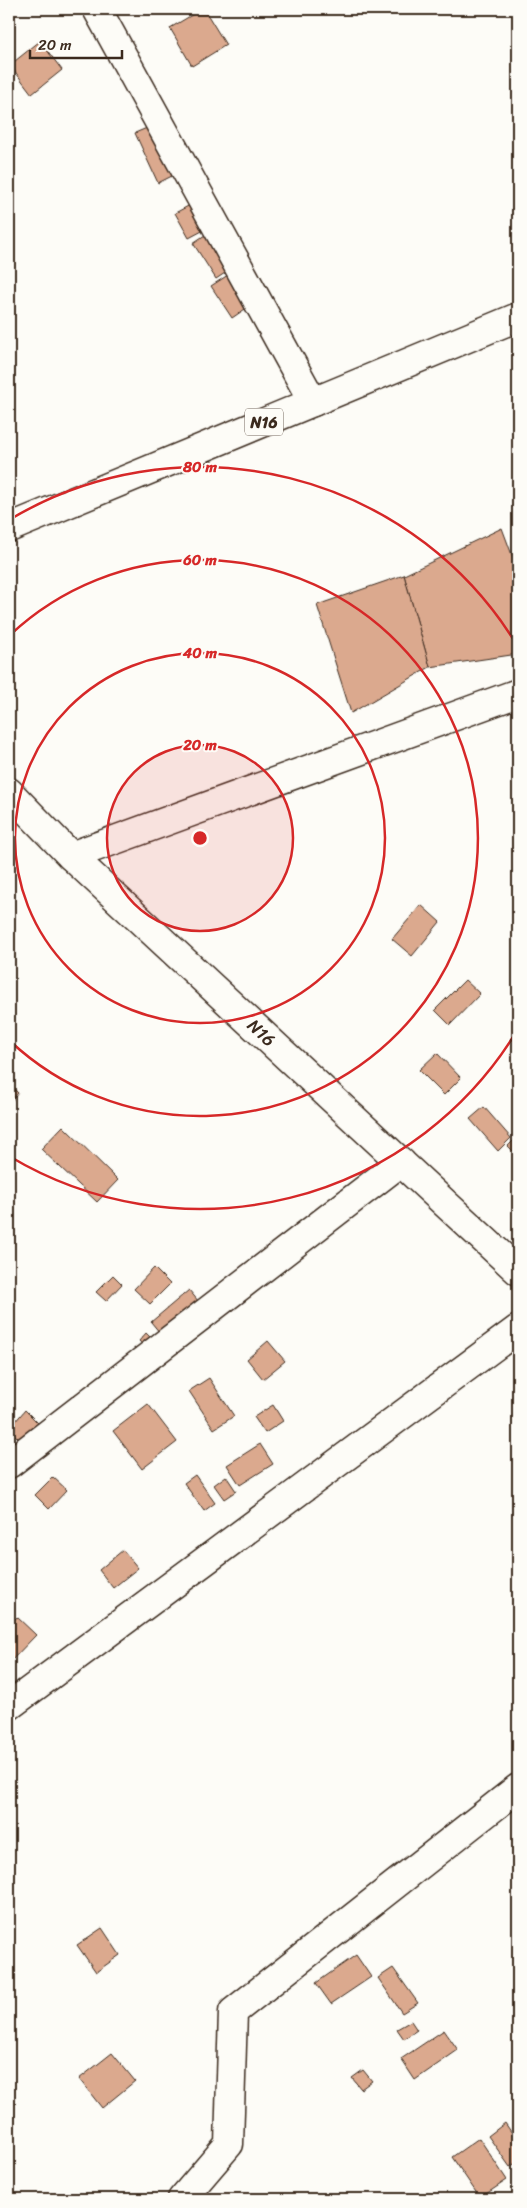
<svg xmlns="http://www.w3.org/2000/svg" width="527" height="2208" viewBox="0 0 527 2208" font-family="Sriracha,sans-serif">
<style>
.building{fill:#dba98e;stroke:#3b2a1e}
.lines{fill:none;stroke-linecap:round;stroke-linejoin:round}
.minor-casing{stroke:#3b2a1e;stroke-width:31}
.major-casing{stroke:#3b2a1e;stroke-width:31}
.minor{stroke:#fdfcf7;stroke-width:28}
.major{stroke:#fdfcf7;stroke-width:28}
.ring{fill:none;stroke:#d62828;stroke-width:2.5}
.labels{text-anchor:middle;dominant-baseline:central;stroke-width:4;stroke-linejoin:round;paint-order:stroke}
.shield{fill:#fdfcf7;stroke:#75695f;stroke-width:1}
.shield-label{font-size:16px;font-weight:bold;fill:#3b2a1e}
.street-label{font-size:18px;fill:#3b2a1e;stroke:#fdfcf7}
.centre{fill:#d62828;stroke:#fdfcf7;stroke-width:2.5}
.ring-label{font-size:15px;text-anchor:middle;font-weight:bold;fill:#d62828;stroke:#fdfcf7;stroke-width:4;stroke-linejoin:round;paint-order:stroke}
</style>
<rect width="100%" height="100%" fill="#fdfcf7"/>
<filter id="ink" filterUnits="userSpaceOnUse"><feTurbulence type="fractalNoise" baseFrequency=".02" numOctaves="2"/><feDisplacementMap in="SourceGraphic" scale="10" xChannelSelector="R" yChannelSelector="G"/><feConvolveMatrix kernelMatrix="1 2 1 2 8 2 1 2 1" color-interpolation-filters="sRGB"/></filter>
<g filter="url(#ink)">
<g class="building">
<polygon points="202,9 204,9 226,45 192,66 170,28"/>
<polygon points="40,41 62,70 32,94 10,65"/>
<polygon points="154,125 176,174 158,183 135,133"/>
<polygon points="192,204 206,229 189,238 175,213"/>
<polygon points="208,233 231,269 216,279 193,243"/>
<polygon points="228,275 248,307 232,318 211,286"/>
<polygon points="502,528 518,571 518,654 430,667 404,575"/>
<polygon points="404,575 430,667 351,713 317,605"/>
<polygon points="421,905 440,922 412,956 392,939"/>
<polygon points="465,980 480,994 450,1025 435,1010"/>
<polygon points="437,1053 461,1078 444,1095 419,1070"/>
<polygon points="9,1084 18,1093 9,1104"/>
<polygon points="484,1107 511,1138 498,1151 470,1119"/>
<polygon points="63,1126 118,1180 97,1202 41,1149"/>
<polygon points="518,1136 518,1156 508,1146"/>
<polygon points="154,1268 170,1284 150,1304 134,1289"/>
<polygon points="113,1275 122,1284 106,1301 96,1292"/>
<polygon points="189,1290 204,1308 165,1339 151,1322"/>
<polygon points="146,1333 154,1341 147,1348 139,1341"/>
<polygon points="268,1341 285,1361 263,1379 247,1359"/>
<polygon points="209,1378 234,1416 214,1429 189,1391"/>
<polygon points="148,1404 177,1442 142,1469 113,1431"/>
<polygon points="273,1405 283,1421 265,1433 254,1417"/>
<polygon points="25,1410 42,1427 25,1445 9,1429"/>
<polygon points="260,1444 273,1464 240,1485 227,1465"/>
<polygon points="195,1475 215,1503 204,1511 184,1483"/>
<polygon points="226,1476 236,1491 224,1499 214,1485"/>
<polygon points="53,1477 67,1490 49,1509 35,1495"/>
<polygon points="123,1550 138,1568 113,1588 99,1570"/>
<polygon points="17,1617 36,1635 9,1663 9,1625"/>
<polygon points="102,1928 120,1955 96,1972 77,1945"/>
<polygon points="356,1955 371,1977 331,2004 316,1983"/>
<polygon points="393,1968 418,2003 402,2013 378,1978"/>
<polygon points="411,2021 417,2030 404,2039 397,2029"/>
<polygon points="444,2030 458,2050 415,2080 401,2059"/>
<polygon points="112,2053 135,2081 102,2108 79,2079"/>
<polygon points="363,2070 372,2081 361,2089 352,2078"/>
<polygon points="505,2123 518,2142 518,2161 510,2167 488,2136"/>
<polygon points="479,2138 507,2180 480,2198 452,2157"/>
</g>
<g class="lines">
<g class="minor-casing">
<g id="minor">
<polyline points="97,9 313,402"/>
<path id="s1" d="M9 792 71 856 518 1271"/>
<polyline points="71,856 518,693"/>
<polyline points="9,1464 401,1162"/>
<polyline points="9,1706 518,1329"/>
<polyline points="182,2199 229,2144 233,2012 518,1788"/>
</g>
</g>
<g class="major-casing">
<polyline id="major" points="9,528 518,317"/>
</g>
<use href="#minor" class="minor"/>
<use href="#major" class="major"/>
</g>
</g>
<circle cx="200" cy="838" r="93" fill="#d62828" fill-opacity=".12"/>
<g class="ring">
<circle cx="200" cy="838" r="93"/>
<circle cx="200" cy="838" r="185"/>
<path d="M10 635A278 278 0 1 1 10 1041"/>
<path d="M518 1029A371 371 0 0 1 9 1156M9 520A371 371 0 0 1 518 647"/>
</g>
<g class="labels">
<rect class="shield" x="245" y="408.5" width="38" height="27" rx="4"/>
<g class="shield-label">
<text x="264" y="422">N16</text>
</g>
<g class="street-label">
<text stroke="none"><textPath href="#s1" startOffset="349">N16</textPath></text>
</g>
</g>
<circle cx="200" cy="838" r="8" class="centre"/>
<g class="ring-label">
<text x="200" y="472">80 m</text>
<text x="200" y="565">60 m</text>
<text x="200" y="658">40 m</text>
<text x="200" y="750">20 m</text>
</g>
<rect width="527" height="2208" fill="none" stroke="#fdfcf7" stroke-width="30"/>
<rect x="15" y="15" width="497" height="2178" fill="none" stroke="#3b2a1e" stroke-width="2" filter="url(#ink)"/>
<path d="M30 50v8h92v-8" fill="none" stroke="#3b2a1e" stroke-width="2.5"/>
<text x="38" y="50" font-size="15" fill="#3b2a1e" stroke="#fdfcf7" stroke-width="4" paint-order="stroke">20 m</text>
</svg>
